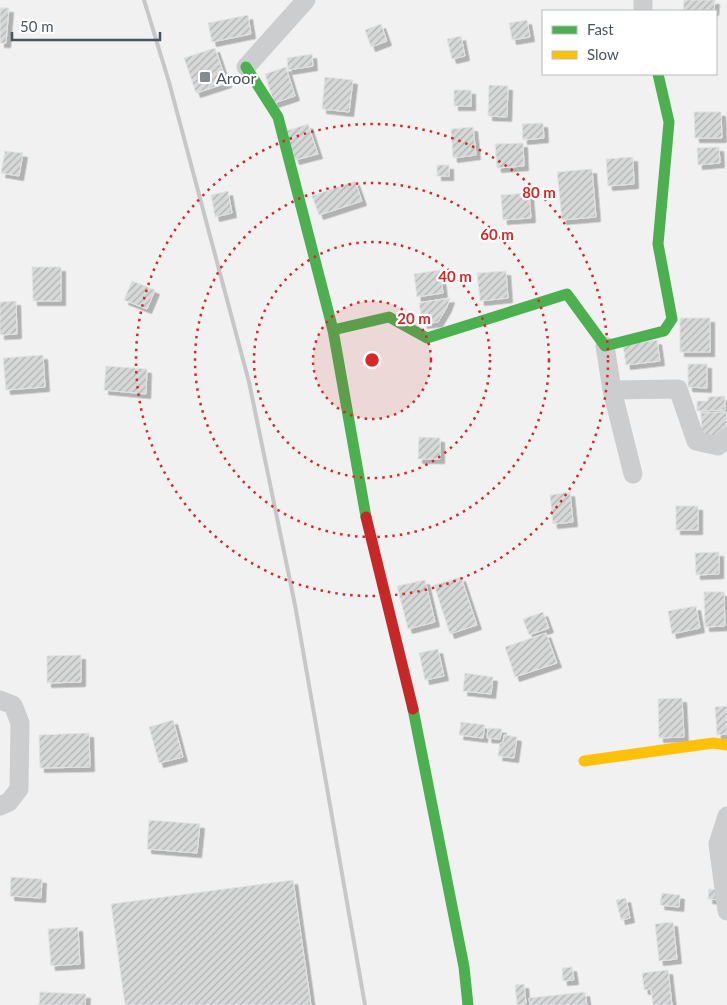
<svg xmlns="http://www.w3.org/2000/svg" width="727" height="1005" viewBox="0 0 727 1005" font-family="Lato,sans-serif">
<style>
.building{fill:url(#building-hatch);stroke:#e2e3e4;filter:url(#shadow)}
.lines{fill:none;stroke-linecap:round;stroke-linejoin:round}
.street{stroke:#cbcdcf;stroke-width:19}
.fast{stroke:#4caf50;stroke-width:11}
.slow{stroke:#ffc107;stroke-width:11}
.jam{stroke:#c62828;stroke-width:11}
.rail{stroke:#c6c7c9;stroke-width:4}
.ring{fill:none;stroke:#d62828;stroke-width:2.5;stroke-dasharray:2.5 5}
.poi-dot{fill:#848c90;stroke:#fff;stroke-width:2}
.labels{text-anchor:middle;dominant-baseline:central;stroke-width:4.5;stroke-linejoin:round;paint-order:stroke}
.poi-label{font-size:16px;fill:#49555c;stroke:#fff;text-anchor:start}
.centre{fill:#d62828;stroke:#fff;stroke-width:2.5}
.ring-label{font-size:15px;text-anchor:middle;font-weight:bold;fill:#d62828;stroke:#fff;stroke-width:4.5;stroke-linejoin:round;paint-order:stroke}
</style>
<defs>
<pattern id="building-hatch" width="6" height="6" patternUnits="userSpaceOnUse" patternTransform="scale(1.25)"><rect width="6" height="6" fill="#d7d9d9"/><path d="M-1 1l2-2M0 6l6-6M5 7l2-2" fill="none" stroke="#b0b3b3"/></pattern>
<filter id="shadow"><feDropShadow dx="4.5" dy="4.5" stdDeviation="0" flood-color="#0004"/></filter>
</defs>
<rect width="100%" height="100%" fill="#f1f1f1"/>
<g class="building">
<polygon points="684,0 715,0 714,11 683,11"/>
<polygon points="0,8 9,8 6,43 0,43"/>
<polygon points="248,15 251,34 212,42 208,23"/>
<polygon points="527,20 530,37 512,40 509,23"/>
<polygon points="381,24 387,41 371,47 365,30"/>
<polygon points="461,36 465,56 452,59 447,39"/>
<polygon points="215,48 227,83 196,93 184,58"/>
<polygon points="312,54 313,66 288,70 287,58"/>
<polygon points="286,67 295,96 274,103 265,74"/>
<polygon points="325,77 353,80 349,112 322,109"/>
<polygon points="489,85 508,86 507,117 488,116"/>
<rect x="454" y="90" width="17" height="16"/>
<polygon points="694,112 721,112 722,138 695,138"/>
<polygon points="543,123 544,138 523,140 522,124"/>
<polygon points="308,124 318,154 295,160 286,131"/>
<polygon points="473,127 476,155 453,158 451,129"/>
<polygon points="523,143 524,166 497,168 495,144"/>
<polygon points="719,147 720,163 698,165 697,148"/>
<polygon points="5,151 23,153 19,176 1,173"/>
<polygon points="633,157 634,184 608,186 606,159"/>
<rect x="437" y="165" width="12" height="11"/>
<polygon points="592,169 596,217 562,220 557,172"/>
<polygon points="355,181 362,201 319,215 312,196"/>
<polygon points="228,191 232,213 215,217 211,195"/>
<polygon points="529,193 531,218 503,220 501,195"/>
<polygon points="32,267 61,267 61,301 33,301"/>
<polygon points="440,270 443,293 417,297 414,274"/>
<polygon points="506,271 508,298 480,301 477,273"/>
<polygon points="132,281 155,290 147,309 124,300"/>
<polygon points="450,298 447,307 438,322 423,324 419,303"/>
<polygon points="16,301 17,334 0,335 0,302"/>
<rect x="680" y="318" width="30" height="34"/>
<polygon points="657,340 660,361 626,365 623,345"/>
<polygon points="43,355 45,387 6,390 3,358"/>
<polygon points="688,364 707,364 707,388 688,387"/>
<polygon points="106,366 147,369 146,394 104,390"/>
<polygon points="725,396 725,410 697,411 697,401 708,401 708,397"/>
<polygon points="727,412 726,438 702,438 701,413"/>
<polygon points="419,437 440,438 440,459 418,459"/>
<polygon points="570,492 573,522 553,524 550,495"/>
<rect x="676" y="506" width="22" height="24"/>
<polygon points="719,552 719,574 696,575 695,553"/>
<polygon points="461,577 477,625 450,634 434,585"/>
<polygon points="425,580 435,622 408,629 397,586"/>
<polygon points="704,592 724,592 725,626 705,627"/>
<polygon points="696,606 700,628 672,634 668,611"/>
<polygon points="543,612 549,628 529,635 523,619"/>
<polygon points="546,633 557,663 515,677 505,647"/>
<polygon points="438,649 444,676 425,680 419,653"/>
<polygon points="81,655 81,682 47,683 47,656"/>
<polygon points="465,673 493,677 491,694 463,691"/>
<polygon points="682,698 684,737 659,738 658,699"/>
<polygon points="727,706 727,734 717,735 715,707"/>
<polygon points="173,720 183,757 159,763 149,727"/>
<polygon points="461,722 485,725 483,738 459,735"/>
<polygon points="488,728 502,729 500,739 487,738"/>
<polygon points="89,733 90,767 40,768 39,735"/>
<polygon points="504,735 517,737 514,758 498,756 500,743 503,743"/>
<polygon points="149,820 200,824 197,853 147,849"/>
<polygon points="11,877 42,879 41,898 10,896"/>
<polygon points="293,880 311,1005 125,1005 111,904"/>
<polygon points="709,889 722,890 721,900 708,899"/>
<polygon points="662,893 680,895 679,907 660,905"/>
<polygon points="626,898 630,918 621,920 616,900"/>
<polygon points="673,922 677,959 659,961 655,924"/>
<polygon points="78,927 80,964 51,966 48,929"/>
<polygon points="572,967 574,980 563,981 562,968"/>
<polygon points="668,970 672,1005 653,1005 651,989 644,990 642,973"/>
<polygon points="524,984 526,1004 517,1005 515,985"/>
<polygon points="40,992 86,994 85,1005 39,1005"/>
<polygon points="585,992 587,1005 530,1005 529,998"/>
</g>
<g class="lines">
<g class="street">
<polyline points="643,0 643,11"/>
<polyline points="246,67 306,0"/>
<polyline points="605,346 612,390 678,389 696,441 718,446 727,437"/>
<polyline points="612,390 633,474"/>
<polyline points="0,700 13,705 20,723 19,789 9,802 0,806"/>
<polyline points="727,816 718,844 727,911"/>
</g>
<g class="fast">
<polyline points="246,67 278,117 333,330 366,517"/>
<polyline points="333,330 389,317 427,338 567,294 605,346 664,331 672,319 658,244 669,122 658,74"/>
<polyline points="413,709 464,967 468,1005"/>
</g>
<polyline class="slow" points="584,761 713,743 727,745"/>
<polyline class="jam" points="366,517 413,709"/>
<polyline class="rail" points="144,0 169,82 249,382 295,605 365,1005"/>
</g>
<circle cx="372" cy="360" r="59" fill="#d62828" fill-opacity=".12"/>
<g class="ring">
<circle cx="372" cy="360" r="59"/>
<circle cx="372" cy="360" r="118"/>
<circle cx="372" cy="360" r="177"/>
<circle cx="372" cy="360" r="236"/>
</g>
<rect class="poi-dot" x="199" y="71" width="12" height="12" rx="2.5"/>
<g class="labels">
<g class="poi-label">
<text x="216" y="77">Aroor</text>
</g>
</g>
<circle cx="372" cy="360" r="8" class="centre"/>
<g class="ring-label">
<text x="539" y="198">80 m</text>
<text x="497" y="240">60 m</text>
<text x="455" y="282">40 m</text>
<text x="414" y="324">20 m</text>
</g>
<rect x="542" y="10" width="175" height="65" fill="#ffffff" stroke="#b6bbbe"/>
<rect x="552" y="26" width="25" height="8" fill="#4caf50" stroke="#b6bbbe"/>
<text x="587" y="35" font-size="15" fill="#49555c">Fast</text>
<rect x="552" y="51" width="25" height="8" fill="#ffc107" stroke="#b6bbbe"/>
<text x="587" y="60" font-size="15" fill="#49555c">Slow</text>
<path d="M12 32v8h148v-8" fill="none" stroke="#49555c" stroke-width="2.5"/>
<text x="20" y="32" font-size="15" fill="#49555c" stroke="#ffffff" stroke-width="4" paint-order="stroke">50 m</text>
</svg>
